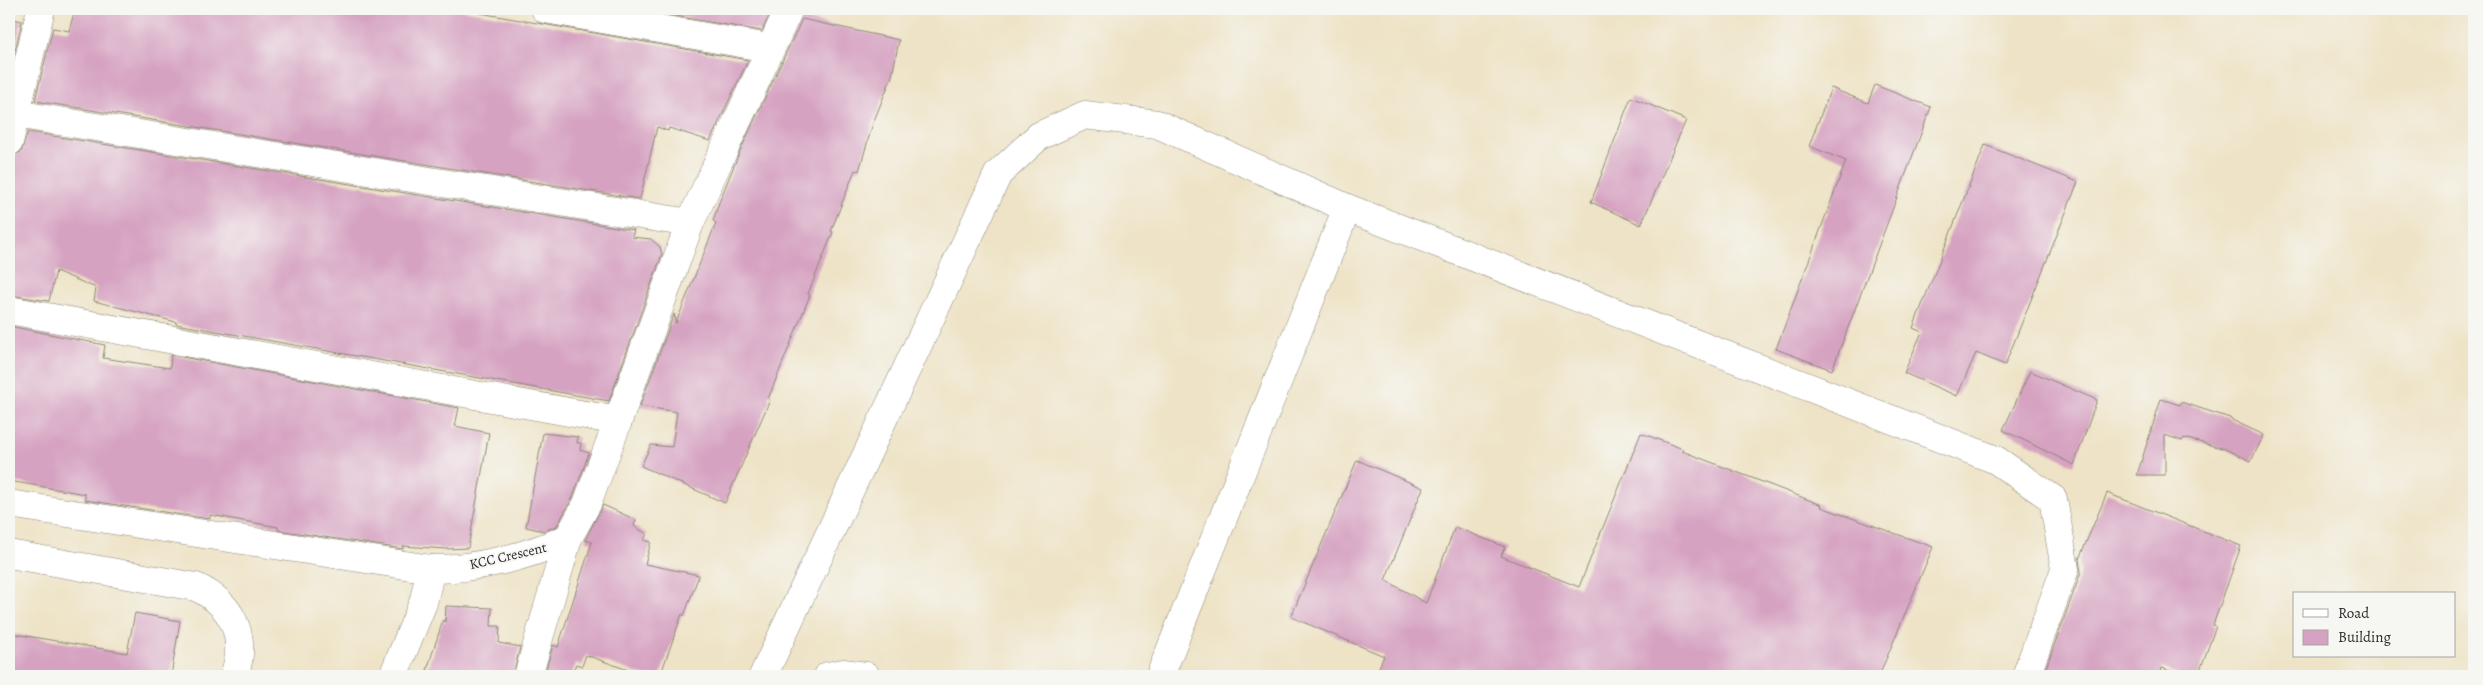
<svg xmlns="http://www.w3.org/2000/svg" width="2483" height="685" viewBox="0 0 2483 685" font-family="Alegreya,serif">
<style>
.building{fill:#d6a2c1}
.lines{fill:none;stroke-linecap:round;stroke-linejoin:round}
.minor-casing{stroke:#8c8778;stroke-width:29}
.minor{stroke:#fff;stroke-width:28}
.labels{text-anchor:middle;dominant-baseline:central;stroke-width:4;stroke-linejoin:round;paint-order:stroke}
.street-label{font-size:14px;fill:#2b2b2b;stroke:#f6f6f2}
</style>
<rect width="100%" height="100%" fill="#f6f6f2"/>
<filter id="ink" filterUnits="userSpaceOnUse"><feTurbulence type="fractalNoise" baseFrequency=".02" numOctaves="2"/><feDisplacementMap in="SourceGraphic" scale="10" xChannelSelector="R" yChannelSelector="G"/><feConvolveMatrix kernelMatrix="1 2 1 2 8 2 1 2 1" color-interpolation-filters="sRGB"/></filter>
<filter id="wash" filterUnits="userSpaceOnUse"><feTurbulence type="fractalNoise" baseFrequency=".0096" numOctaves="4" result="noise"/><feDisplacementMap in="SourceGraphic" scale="20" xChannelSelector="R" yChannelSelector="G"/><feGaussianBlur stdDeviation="1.12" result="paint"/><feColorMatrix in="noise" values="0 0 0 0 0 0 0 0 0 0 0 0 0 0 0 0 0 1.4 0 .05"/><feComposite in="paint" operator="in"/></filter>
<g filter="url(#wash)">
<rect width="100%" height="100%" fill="#eee3c6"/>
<g id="blocks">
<g class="building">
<polygon points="75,9 412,9 425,12 426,9 457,9 748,60 710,141 669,128 668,131 657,127 640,199 35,101 53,28 69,31"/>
<polygon points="646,9 772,9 762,31 646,11"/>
<polygon points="9,18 22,21 9,76"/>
<polygon points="802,19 899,40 892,76 873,123 859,171 855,170 831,231 833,232 808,294 810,295 768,399 770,400 725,503 641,466 651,445 672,447 677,412 640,406 674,314 676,323 716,223 713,221 718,205 740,151"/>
<polygon points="1875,85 1931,107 1832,370 1776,349 1846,161 1809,146 1831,88 1868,103"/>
<polygon points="1631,97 1686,120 1641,225 1591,202"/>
<polygon points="28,132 634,230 632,237 651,239 660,247 662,254 609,401 176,324 176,322 94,301 96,288 56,271 49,301 9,295 9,157 21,152"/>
<polygon points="1985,145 2078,182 2005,365 1976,353 1957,396 1904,373 1922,332 1913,328"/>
<polygon points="9,326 105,345 103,358 170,368 171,355 459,408 455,426 489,433 468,548 446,549 403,546 403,549 278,530 278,527 210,515 210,519 85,500 85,494 9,481"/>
<polygon points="2030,371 2097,400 2074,465 2003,430"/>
<polygon points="2161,399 2180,405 2181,402 2230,418 2230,419 2264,435 2251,461 2225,449 2184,438 2182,441 2165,435 2165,475 2137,475"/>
<polygon points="543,433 578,437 577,443 581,443 580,450 589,453 573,497 557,526 544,531 526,527"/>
<polygon points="1641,433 1683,449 1682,451 1822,505 1821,507 1933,547 1879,676 1375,676 1384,656 1291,617 1357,460 1423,488 1385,580 1426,603 1455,527 1505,547 1501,556 1579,587"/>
<polygon points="2107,493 2241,546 2213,625 2216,626 2198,676 2183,676 2162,668 2160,676 2043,676 2081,572 2079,559"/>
<polygon points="603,505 636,520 634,526 647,534 644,540 651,542 645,564 699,575 684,616 682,614 660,676 645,676 586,655 582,666 576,664 571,676 544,676 553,645 558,647 592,542 585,540"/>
<polygon points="446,606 492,608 491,626 500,626 499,643 520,647 513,676 441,676 427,670 443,620 445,622"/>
<polygon points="135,613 180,621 171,676 9,676 9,633 127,653"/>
</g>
</g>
</g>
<g filter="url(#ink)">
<use href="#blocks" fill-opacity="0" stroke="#8c8778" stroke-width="1"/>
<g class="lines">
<g class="minor-casing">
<g id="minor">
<polyline points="545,9 769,48"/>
<polyline points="9,113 690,223 789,9"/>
<polyline points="9,142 41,9"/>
<polyline points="1347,208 1996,460 2053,499 2065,569 2026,676"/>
<polyline points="9,310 618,421 690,223"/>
<polyline points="9,504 431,569"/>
<path d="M9 554 196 587C233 604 248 637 234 676"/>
<path d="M393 676 423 603 431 569C477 569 526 557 568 538L587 504 618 421"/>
<polyline points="528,676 568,538"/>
<polyline points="763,676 998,174 1039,136 1085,115 1157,124 1347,208 1160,676"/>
<polyline points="828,676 843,673 866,676"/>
</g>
</g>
<use href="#minor" class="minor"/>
</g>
</g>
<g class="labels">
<g class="street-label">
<text transform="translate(508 556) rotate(-13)">KCC Crescent</text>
</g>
</g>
<rect width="2483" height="685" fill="none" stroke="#f6f6f2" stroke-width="30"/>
<rect x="2293" y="592" width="162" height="65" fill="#f6f6f2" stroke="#a5a5a2"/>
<rect x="2303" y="609" width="25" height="8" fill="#ffffff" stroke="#a5a5a2"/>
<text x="2338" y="618" font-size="15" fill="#2b2b2b">Road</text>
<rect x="2303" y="630" width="25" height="15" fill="#d6a2c1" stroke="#a5a5a2"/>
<text x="2338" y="642" font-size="15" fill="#2b2b2b">Building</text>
</svg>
